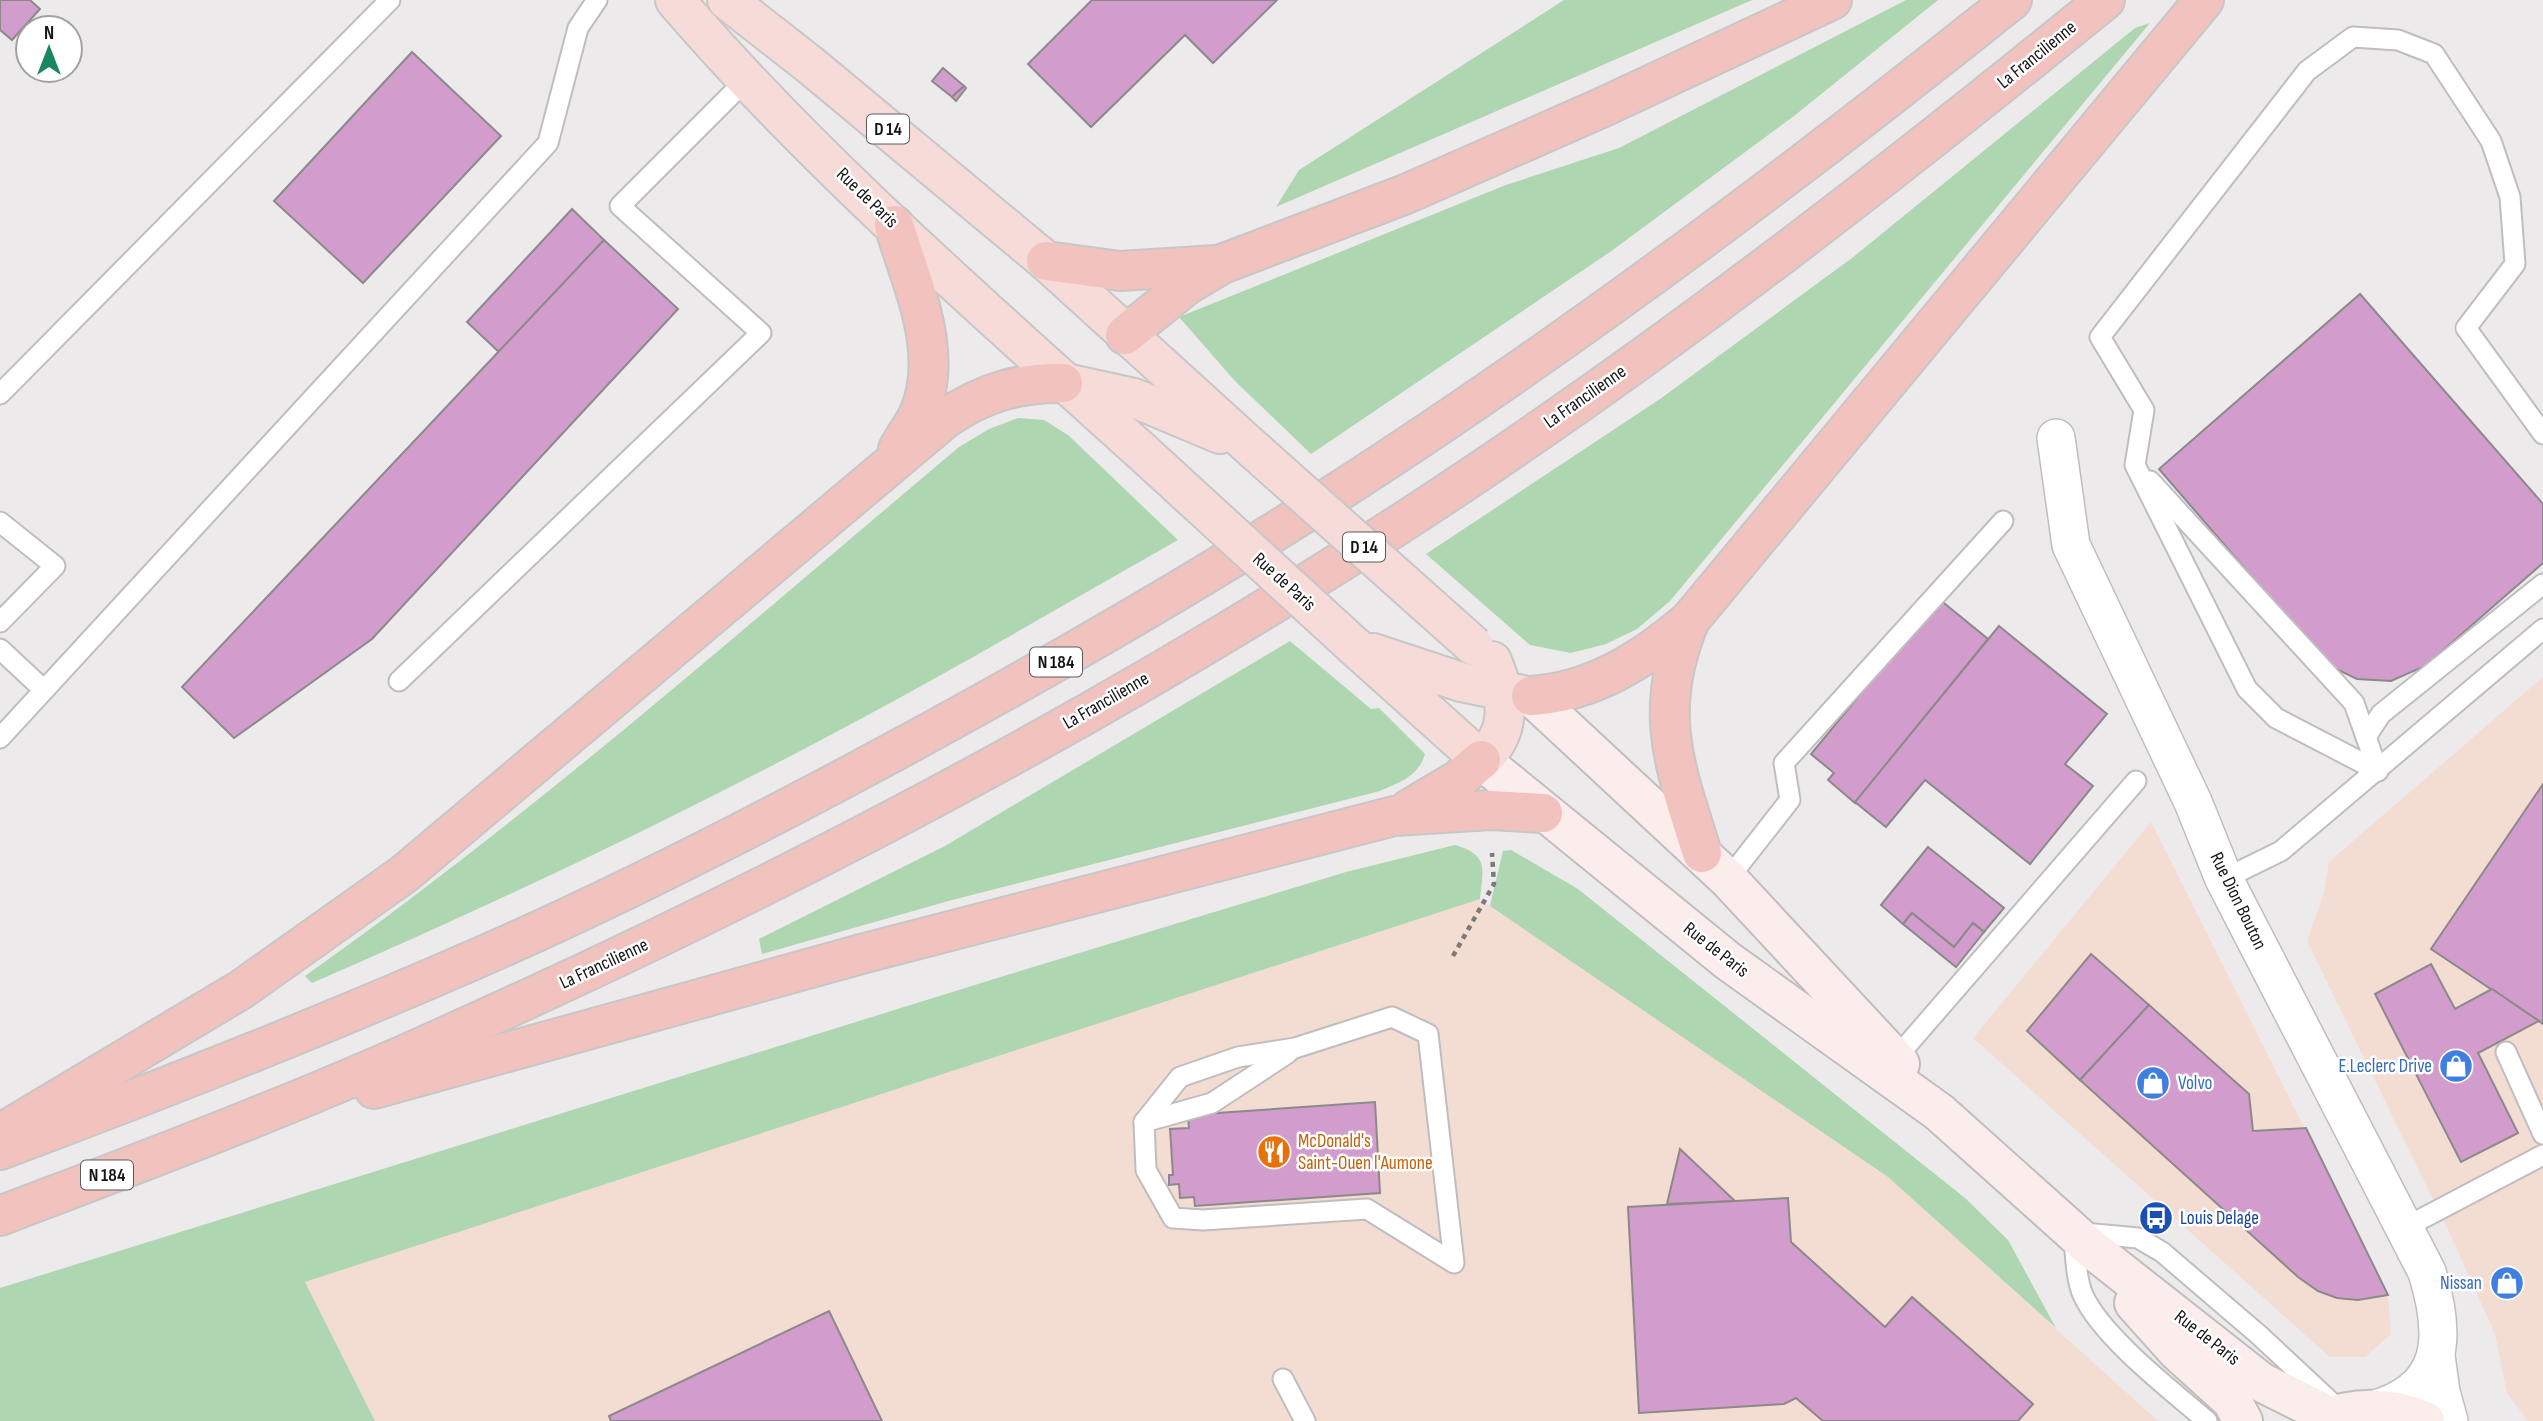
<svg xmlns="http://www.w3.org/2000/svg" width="2543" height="1421" viewBox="0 0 2543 1421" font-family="'Sofia Sans Condensed',sans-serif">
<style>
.commercial{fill:#f3dcd1}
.green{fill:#add6b1}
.building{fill:#d29dcd;stroke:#8c898b;stroke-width:2}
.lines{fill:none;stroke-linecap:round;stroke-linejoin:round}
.lane-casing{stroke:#c0bdbf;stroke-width:23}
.street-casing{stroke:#c0bdbf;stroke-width:40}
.secondary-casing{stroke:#c0bdbf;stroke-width:42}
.primary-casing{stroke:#c7c7c7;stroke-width:42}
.highway-casing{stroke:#c7c7c7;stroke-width:42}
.path{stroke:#7b797a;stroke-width:4.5;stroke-dasharray:5 5;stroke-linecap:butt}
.lane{stroke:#fff;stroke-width:19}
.street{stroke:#fff;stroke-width:37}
.secondary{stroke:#fbedec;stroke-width:38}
.primary{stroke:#f7dbd8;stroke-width:38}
.highway{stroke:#f2c3be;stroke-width:38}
.primary-bridge-casing{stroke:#c7c7c7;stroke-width:42;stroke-linecap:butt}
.primary-bridge{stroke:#f7dbd8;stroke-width:38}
.labels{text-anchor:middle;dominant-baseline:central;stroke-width:5;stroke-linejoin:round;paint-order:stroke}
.shield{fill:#fff;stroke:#5c5b5b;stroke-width:2}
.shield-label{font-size:18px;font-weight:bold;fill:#161515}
.street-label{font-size:19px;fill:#161515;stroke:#fff}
.shop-label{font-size:19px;fill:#366cbe;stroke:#fff;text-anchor:end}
.food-label{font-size:19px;fill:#c56008;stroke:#fff;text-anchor:start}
.transit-label{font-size:19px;fill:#164399;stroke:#fff;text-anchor:start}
</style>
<rect width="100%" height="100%" fill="#edeaec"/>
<g class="commercial">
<polygon points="2543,677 2543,1421 2528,1421 2507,1393 2495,1334 2449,1232 2307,941 2324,893 2329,862"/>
<polygon points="2151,822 2388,1295 2391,1334 2365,1357 2330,1357 1973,1038"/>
<polygon points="1480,899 1888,1177 2158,1421 375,1421 305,1282"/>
</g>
<g class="green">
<polygon points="1564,0 1752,0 1276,207 1299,170"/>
<polygon points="1906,0 1938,0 1794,116 1610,252 1311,454 1235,381 1179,317 1506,185 1619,148"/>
<polygon points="2150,23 1670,601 1637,629 1606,644 1571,653 1530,645 1426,554 1660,399 1852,258 2135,28"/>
<path d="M1018 418 1044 420 1068 435 1178 540C1095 587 1013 635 930 681 730 792 522 892 312 983L305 976C534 814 745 627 959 447L989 429Z"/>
<path d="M1290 641 1371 709 1379 708 1425 754C1418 777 1400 782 1380 791L952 900 762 954 759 939 945 846Z"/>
<path d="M1455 845C1489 855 1483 868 1480 899L305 1282 375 1421H0V1288L1007 975 1346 872Z"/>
<polygon points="1511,850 1578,889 1965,1198 2008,1240 2056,1328 1888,1177 1490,906 1503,851"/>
</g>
<g class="building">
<polygon points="0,0 30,0 40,9 12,40 0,30"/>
<polygon points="1092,0 1277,0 1213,63 1185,35 1091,127 1028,64"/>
<polygon points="412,52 501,136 363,283 274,201"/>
<polygon points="943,68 964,86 952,97 932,81"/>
<polygon points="964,86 966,88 956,101 952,97"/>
<polygon points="572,209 604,240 499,352 467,322"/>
<polygon points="604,240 678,309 372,639 234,738 182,687"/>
<polygon points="2360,294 2543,504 2543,563 2425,666 2391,681 2357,679 2336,669 2317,652 2159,469"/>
<polygon points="1939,599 1988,639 1855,803 1828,780 1834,773 1811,754"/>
<polygon points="1999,626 2107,714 2065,764 2093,786 2030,864 1925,780 1886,827 1855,802"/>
<polygon points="2543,784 2543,1024 2431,949"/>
<polygon points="1928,847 2004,908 1984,932 1973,923 1954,947 1912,913 1903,924 1881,905"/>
<polygon points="1912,913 1954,947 1973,923 1984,932 1956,967 1903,924"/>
<polygon points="2091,954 2149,1005 2080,1080 2027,1031"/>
<polygon points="2431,964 2455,1009 2492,989 2539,1021 2478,1053 2518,1133 2461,1162 2375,994"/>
<polygon points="2149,1005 2249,1094 2253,1131 2306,1128 2388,1295 2358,1300 2337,1298 2318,1291 2298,1277 2080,1080"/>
<polygon points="1375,1102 1380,1193 1195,1206 1194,1197 1180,1198 1179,1184 1169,1185 1169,1175 1173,1175 1170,1129 1189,1128 1188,1115"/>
<polygon points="1680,1149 1735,1201 1667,1204"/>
<polygon points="1788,1198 1791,1242 1885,1327 1912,1297 2033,1404 2018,1421 1823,1421 1796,1398 1784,1404 1639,1413 1628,1207"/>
<polygon points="829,1311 882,1421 611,1421 609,1416"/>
</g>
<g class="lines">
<g class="lane-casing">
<g id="lane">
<polyline points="0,394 390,0"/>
<polyline points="2150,481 2354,703 2378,771"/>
<polyline points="0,522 55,566 0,622"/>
<polyline points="0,649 44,690"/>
<polyline points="399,681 761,333 620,206 745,81"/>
<polyline points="2366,737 2381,714 2543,584"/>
<polyline points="0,738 548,143 578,28 597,0"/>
<polyline points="2378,771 2276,718 2247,689 2135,465 2144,410 2100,337 2307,71 2353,37 2398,40 2434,54 2491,141 2510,197 2515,264 2466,328 2543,434"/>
<polyline points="1728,879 1790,800 1784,763 2003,521"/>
<polyline points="2224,879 2281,851 2543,629"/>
<polygon points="1392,1017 1428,1034 1454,1263 1367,1209 1203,1220 1173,1218 1146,1170 1144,1122 1180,1077 1238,1057 1295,1048"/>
<polyline points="2506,1052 2543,1134"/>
<polyline points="1896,1058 2136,781"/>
<polyline points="1144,1122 1212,1103 1288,1053"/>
<polyline points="2406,1227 2543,1155"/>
<polyline points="1283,1379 1305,1421"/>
<path d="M2207 1421C2171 1390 2102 1337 2083 1295 2075 1277 2076 1251 2073 1232L2138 1238 2162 1252 2259 1335 2334 1405"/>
</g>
</g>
<g class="street-casing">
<g id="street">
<path d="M2056 438 2071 545 2193 802 2224 879 2427 1272C2447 1337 2446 1390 2372 1410"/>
<polyline points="2436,1356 2441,1392 2449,1421"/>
</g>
</g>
<g class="secondary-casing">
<g id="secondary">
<polyline points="1531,696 1728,879 1900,1064"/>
<polyline points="1481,760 1728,961 1939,1112 2092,1249 2261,1382 2329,1416"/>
<polyline points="2134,1303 2177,1351 2232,1401 2243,1421"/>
<path d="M2318 1421C2353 1406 2390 1406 2425 1421"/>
</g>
</g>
<g class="primary-casing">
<g id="primary">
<path d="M675 0C815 163 980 305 1139 449"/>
<polyline points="727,0 809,64 1046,261 1253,449"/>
<polyline points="1066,383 1134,398 1220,434"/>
<path d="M1354 646 1481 760C1513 731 1508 699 1492 661"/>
<polyline points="1373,653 1461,682 1523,695"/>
</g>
</g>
<g class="highway-casing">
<g id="highway">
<path d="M894 225C912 285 946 354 918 416 912 427 904 438 898 449"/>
<polyline points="1046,261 1120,271 1216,265"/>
<polyline points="1125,335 1187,285 1222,264 1406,194 1601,108 1832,0"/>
<path d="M1690 620C1652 710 1674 765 1702 853"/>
<path d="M1531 696C1593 692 1643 660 1690 620L2204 0"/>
<polyline points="1409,809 1458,780 1481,760"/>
<polyline points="374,1089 865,953 1394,816 1491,810 1543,813"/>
<path d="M8 1129 242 989 404 874 946 418C983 393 1019 382 1063 383"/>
<path d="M0 1150C161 1090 320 1027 478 958 620 896 760 824 897 750 1065 659 1231 563 1390 458 1605 316 1811 161 2012 0"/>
<path d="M0 1216C149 1159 299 1103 444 1037 784 885 1115 711 1426 507 1662 352 1886 178 2105 0"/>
</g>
</g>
<polyline class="path" points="1453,956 1494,884 1492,853"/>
<use href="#lane" class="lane"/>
<use href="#street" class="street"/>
<use href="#secondary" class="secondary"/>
<use href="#primary" class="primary"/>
<use href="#highway" class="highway"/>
<g class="primary-bridge-casing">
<g id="primary-bridge">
<polyline points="1139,449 1354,646"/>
<polyline points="1253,449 1474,646"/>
</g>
</g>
<use href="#primary-bridge" class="primary-bridge"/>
</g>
<defs>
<g id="shop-disc" transform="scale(1.75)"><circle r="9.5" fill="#3f7fe0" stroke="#fff"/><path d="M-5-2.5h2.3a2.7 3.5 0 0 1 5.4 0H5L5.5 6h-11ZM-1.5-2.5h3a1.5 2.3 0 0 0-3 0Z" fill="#fff"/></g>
<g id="restaurant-disc" transform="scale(1.75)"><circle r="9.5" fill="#e8710a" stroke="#fff"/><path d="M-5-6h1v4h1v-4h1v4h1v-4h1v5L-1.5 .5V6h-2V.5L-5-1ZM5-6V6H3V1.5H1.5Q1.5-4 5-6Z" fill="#fff"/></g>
<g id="bus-disc" transform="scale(1.75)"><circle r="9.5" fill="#1a4fb4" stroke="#fff"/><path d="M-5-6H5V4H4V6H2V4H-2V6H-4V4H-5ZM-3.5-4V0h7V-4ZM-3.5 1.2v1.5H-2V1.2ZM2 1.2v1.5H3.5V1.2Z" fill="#fff"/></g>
</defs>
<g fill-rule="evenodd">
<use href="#shop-disc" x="2456" y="1066"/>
<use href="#shop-disc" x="2153" y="1083"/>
<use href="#restaurant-disc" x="1274" y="1152"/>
<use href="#bus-disc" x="2156" y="1218"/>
<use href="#shop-disc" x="2507" y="1283"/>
</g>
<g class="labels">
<g class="shield">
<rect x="867" y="114.5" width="42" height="29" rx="5"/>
<rect x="1343" y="532.5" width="42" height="29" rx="5"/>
<rect x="1030" y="647.5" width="52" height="29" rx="5"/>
<rect x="81" y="1160.5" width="52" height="29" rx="5"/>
</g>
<g class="shield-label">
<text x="888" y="129">D 14</text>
<text x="1364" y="547">D 14</text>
<text x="1056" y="662">N 184</text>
<text x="107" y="1175">N 184</text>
</g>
<g class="street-label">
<text transform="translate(2037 55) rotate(-39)">La Francilienne</text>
<text transform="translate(867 198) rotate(44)">Rue de Paris</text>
<text transform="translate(1585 397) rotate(-35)">La Francilienne</text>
<text transform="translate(1284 582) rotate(42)">Rue de Paris</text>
<text transform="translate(1106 701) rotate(-30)">La Francilienne</text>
<text transform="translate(2238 901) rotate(64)">Rue Dion Bouton</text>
<text transform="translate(1716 950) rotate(38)">Rue de Paris</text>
<text transform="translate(604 964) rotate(-25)">La Francilienne</text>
<text transform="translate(2207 1338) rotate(38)">Rue de Paris</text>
</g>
<g class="shop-label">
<text x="2432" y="1066">E.Leclerc Drive</text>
<text x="2178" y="1083" text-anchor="start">Volvo</text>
<text x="2482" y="1283">Nissan</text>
</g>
<g class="food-label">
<text x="1298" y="1141">McDonald's<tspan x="1298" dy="22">Saint-Ouen l'Aumone</tspan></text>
</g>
<g class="transit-label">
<text x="2180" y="1218">Louis Delage</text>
</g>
</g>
<g transform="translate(49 49)"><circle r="33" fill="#ffffff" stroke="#a2a1a1" stroke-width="2"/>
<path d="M0-5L12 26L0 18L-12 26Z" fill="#198562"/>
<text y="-10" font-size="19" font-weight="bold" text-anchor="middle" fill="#161515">N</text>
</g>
</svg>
